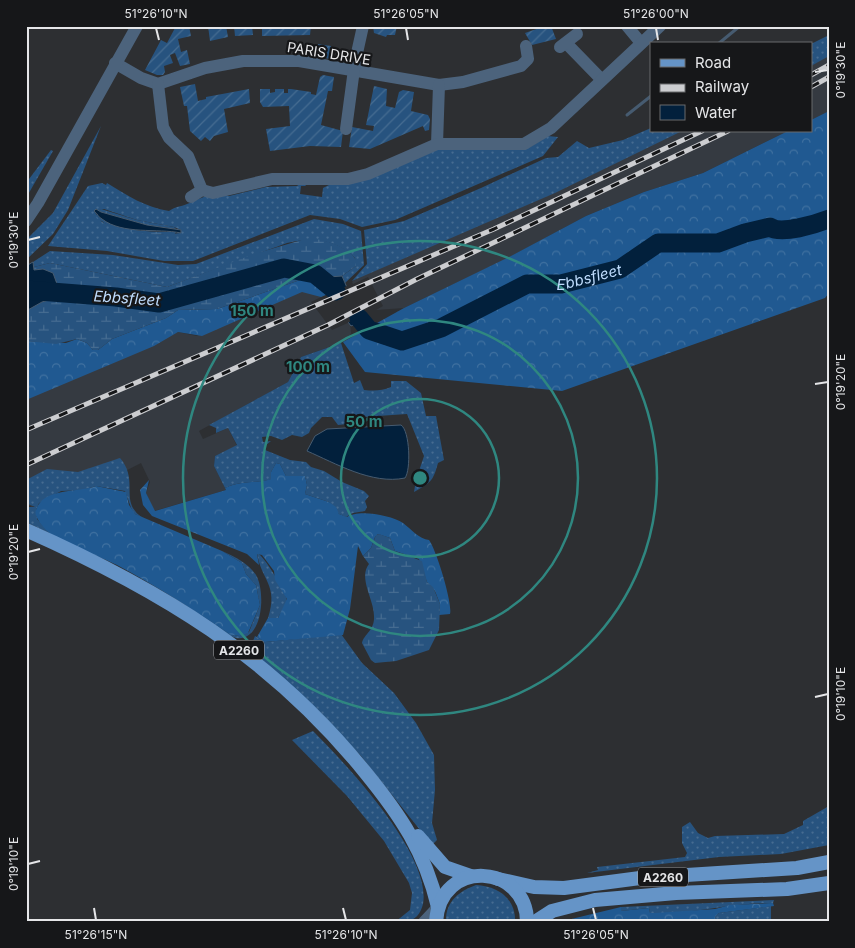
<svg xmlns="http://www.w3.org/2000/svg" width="855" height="948" viewBox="0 0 855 948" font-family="Inter,sans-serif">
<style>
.built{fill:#353a41}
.grass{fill:url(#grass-dots);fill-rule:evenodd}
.forest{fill:url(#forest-crowns)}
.wetland{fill:url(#wetland-marsh)}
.garden{fill:url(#garden-furrows)}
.water{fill:#02203c;stroke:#465b70}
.pier{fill:#2d2f32}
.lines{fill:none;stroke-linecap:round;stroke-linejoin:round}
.stream{stroke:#465b70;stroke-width:3}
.river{stroke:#02203c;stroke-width:19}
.minor{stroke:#4c637c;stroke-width:12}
.primary{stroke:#6594c7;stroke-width:14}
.rail-casing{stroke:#cccdd0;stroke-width:5}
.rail{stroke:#161719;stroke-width:3;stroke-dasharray:9;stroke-linecap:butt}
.ticks{fill:none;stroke:#e5e6e8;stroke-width:2}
.ring{fill:none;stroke:#2f8780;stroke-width:2.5}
.labels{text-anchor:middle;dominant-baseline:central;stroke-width:4.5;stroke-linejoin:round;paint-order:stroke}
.shield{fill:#161719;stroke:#a7a8aa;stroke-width:1}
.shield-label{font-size:12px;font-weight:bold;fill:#e5e6e8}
.street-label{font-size:14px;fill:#e5e6e8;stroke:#161719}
.water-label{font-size:15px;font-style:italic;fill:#bfdcfd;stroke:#161719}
.centre{fill:#2f8780;stroke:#161719;stroke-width:2.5}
.ring-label{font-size:15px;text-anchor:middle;font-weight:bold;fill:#2f8780;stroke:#161719;stroke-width:4.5;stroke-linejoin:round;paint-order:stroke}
.neatline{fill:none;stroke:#e5e6e8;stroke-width:2}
.ticks-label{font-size:12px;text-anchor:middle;fill:#e5e6e8}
</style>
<defs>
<pattern id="grass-dots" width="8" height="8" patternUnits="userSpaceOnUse" patternTransform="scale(1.25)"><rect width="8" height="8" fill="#27537f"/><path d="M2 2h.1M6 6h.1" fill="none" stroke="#466c91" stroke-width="1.8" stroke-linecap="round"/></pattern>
<pattern id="forest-crowns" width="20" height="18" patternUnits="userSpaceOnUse" patternTransform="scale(1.25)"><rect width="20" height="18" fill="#205991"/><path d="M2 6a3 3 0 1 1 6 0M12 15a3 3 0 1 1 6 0" fill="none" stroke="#4071a0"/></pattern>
<pattern id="wetland-marsh" width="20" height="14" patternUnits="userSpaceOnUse" patternTransform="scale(1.25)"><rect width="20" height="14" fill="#27537f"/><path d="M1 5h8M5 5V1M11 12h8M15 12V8" fill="none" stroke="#466c91"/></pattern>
<pattern id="garden-furrows" width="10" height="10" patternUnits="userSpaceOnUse" patternTransform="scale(1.25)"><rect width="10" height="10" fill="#27537f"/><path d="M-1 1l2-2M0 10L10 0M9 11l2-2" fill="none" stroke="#466c91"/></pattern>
</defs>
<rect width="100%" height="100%" fill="#2d2f32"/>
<g class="built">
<polygon points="829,40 829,111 811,120 811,50"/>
<polygon points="651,131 788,131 703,173 644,192 586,216 506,259 404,308 376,310 383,306 368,277 353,284 352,282 418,220 598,149"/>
<polygon points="302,290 325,295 311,302 332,330 350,322 351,333 349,339 343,342 301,357 288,382 199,431 203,439 228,428 237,446 215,456 214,466 226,490 154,511 146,493 150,482 141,463 94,487 61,491 32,507 26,504 26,385 178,332 197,336"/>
</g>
<g class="grass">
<polygon points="829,35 829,56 811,66 811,44"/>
<polygon points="101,126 68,210 53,234 26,260 26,240 53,213"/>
<polygon points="651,128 651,131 682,131 555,193 352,281 367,264 364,230 404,221 481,188 546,158 558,157 577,141 589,148 623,140"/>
<path d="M548 136 558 137 543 156 395 220 362 227 340 219 310 215 193 261H164L107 251 48 246 88 186 102 183 106 185 107 183C128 196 145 207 169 211 176 206 180 207 187 204 201 198 214 190 229 196L266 187 297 186 303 182 306 186H301L300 194 322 197 323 188 331 184 434 150 530 147ZM104 209 137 220 174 227 181 230 180 233 163 235 120 229 102 222 94 211Z"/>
<polygon points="51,150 53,151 26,198 26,183"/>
<path d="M314 219 343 224 361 231 364 265 345 283 342 276 356 266 355 258C336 239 312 237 287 243L167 287 50 263 34 267 33 262 50 251 113 255 178 265 196 264Z"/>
<path d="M341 343 354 383 360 380 364 390C375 391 381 391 391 387V381H406L421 393 426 416H436L444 460 438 463C433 482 430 483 414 492L416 480 424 456 407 414 363 417 356 423 338 425 332 417H322L311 428 309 433 302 437 292 435 282 440 271 436 262 437 263 442 271 441 266 445 265 450 290 460 306 462 311 467 324 471 342 482 364 491 369 496 365 501 367 507 365 511 353 513 346 517 339 514 329 502 305 494 307 485 305 476H286L280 464 276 463 271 472 272 479C256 484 240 480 225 488L214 466 215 456 237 445 228 428 216 433V428L209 425 288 382 301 357Z"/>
<path d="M120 458C140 481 118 502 143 518L133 513 125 491 96 486 83 490 61 491 39 503 36 510 37 519 49 533 26 522V507H35L26 503V480L47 469 78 472Z"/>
<path d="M222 551C235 557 248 563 256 575 266 592 263 642 236 638 227 636 194 611 184 604L232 635 240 636 249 632 260 605 256 585 246 574 242 563Z"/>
<path d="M257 553C263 554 288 595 287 601 286 607 280 613 278 618H268C279 585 261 580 257 553Z"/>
<polygon points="341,634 362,663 394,693 416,723 434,755 435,790 432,823 437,840 432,845 361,756 322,714 252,651 251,646 255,636 266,642"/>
<path d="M313 731C346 764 432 855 423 904 419 920 410 922 395 922L410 910 412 893 409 883 384 841 347 796 292 740Z"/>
<polygon points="829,806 829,845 781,854 719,857 587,873 598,870 597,867 685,857 687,853 682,843 682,827 690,822 698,833 708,838 715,836 784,834 803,825 803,821"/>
<path d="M476 885C497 886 516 898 515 922H446C445 902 459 891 476 885Z"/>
<path d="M774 900 773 903C732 902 692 915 650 913L649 908 621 911V907Z"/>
<polygon points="771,906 771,922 716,922 715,917 719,913"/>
</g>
<g class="forest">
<polygon points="829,111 829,293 825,298 562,391 365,372 343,342 404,308 511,256 586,216 644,192 703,173 788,131 811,131 811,120"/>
<polygon points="303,279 324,284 328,294 321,297 302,292 202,336 178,332 154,346 26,400 26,341 66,343 77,339 87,343 93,350 98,350 112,339 166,318 178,310 217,309"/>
<path d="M276 463 280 464 286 476H305L307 485 305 494 329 502 336 507 339 514 347 517C358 509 391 515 403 523 411 529 419 539 429 540 436 549 453 604 450 614L439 615 440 604 435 591 427 582 419 559 395 551 390 538 378 534 375 537 371 548 363 556 358 546 350 609 343 635 265 642 257 637 268 618H278L287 599 275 580 274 571 262 555 257 554 259 565 247 554 152 516 143 505 140 490 149 480 146 493 155 511 226 490 225 488C240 480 255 484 271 479V472Z"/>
<path d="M96 486 126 492 129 505 135 514 222 551 242 563 246 574 256 585 260 605 248 633 240 636 231 635C194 610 156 586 117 565 101 557 59 542 48 532 43 527 33 516 36 510 43 487 79 493 96 486Z"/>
<polygon points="773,903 774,906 719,913 715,917 716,922 559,922 621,907 621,911 649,908 650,913 655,913 715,909 730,905"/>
</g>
<g class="wetland">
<polygon points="101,209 137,220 174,227 176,229 147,225 101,212 98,211"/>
<path d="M97 213C110 232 155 232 176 232L174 235C152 235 113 234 97 217Z"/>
<path d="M305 239C321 237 348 246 356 260V266L339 278 327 277 324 284 303 279 217 309 178 310 166 318 112 339 98 350H93L87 343 77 339 56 344 26 341V310L42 302 69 294 34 270V267L50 263 167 287 254 254Z"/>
<path d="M379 534 390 538 395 551 422 561 427 582 433 587 440 604 439 630 429 650 396 661 375 663 371 660 362 643C364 634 375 630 374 616 374 599 358 578 369 564L363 556 371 548 376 535Z"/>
</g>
<g class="garden">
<polygon points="189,26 191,36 178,39 181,52 187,50 190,64 180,66 175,53 170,55 173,63 164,66 165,72 163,75 157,75 145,70 161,40 167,43 175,28"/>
<polygon points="208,26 226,26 228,37 210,41"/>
<polygon points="234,26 252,26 253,35 235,36"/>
<polygon points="262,26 311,26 310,35 262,36"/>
<polygon points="373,26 397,26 395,35 387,35 386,37 374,33"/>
<polygon points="545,26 551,26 556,39 532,45 525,33"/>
<polygon points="318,44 331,46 329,59 316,55"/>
<polygon points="323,75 334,77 332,91 328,91 321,125 343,131 341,147 310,146 270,151 266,129 290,126 289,106 263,107 260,102 260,89 270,89 270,93 275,92 275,89 284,89 284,93 288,93 288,89 291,89 311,92 311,94 316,95 320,77"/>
<polygon points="195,84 198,101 206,99 206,97 249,89 250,103 224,109 228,132 214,136 210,141 205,137 201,141 190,131 187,106 184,106 180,87"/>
<polygon points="374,86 387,89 386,106 395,108 399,92 403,90 414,92 411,111 428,115 430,119 429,130 425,131 423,126 370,149 349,147 352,127 373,131 374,126 366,125"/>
</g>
<g class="water">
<path d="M96 209 101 212 147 225 181 230V233C157 228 123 235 102 219 98 217 98 214 94 211Z"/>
<polygon points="33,262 34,270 43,269 53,273 57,284 66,285 69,294 42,302 26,311 26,266"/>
<polygon points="342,276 360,318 361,327 357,329 355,324 351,326 328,294 324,284 329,277"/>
<path d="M401 425C410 431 411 470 405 478 372 485 335 463 307 451L315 436 327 429Z"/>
</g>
<polygon class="pier" points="349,285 362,316 347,323 326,295"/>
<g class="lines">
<g class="stream">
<polyline points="718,44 740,26"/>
<polyline points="627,115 651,96"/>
</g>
<g class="river">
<polyline points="26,290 116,297 159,303 284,268 315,274 336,291"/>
<path id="s1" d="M359 318 369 330 402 341 441 328 527 284H561L620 269 658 243H718L745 233 770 227C781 235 816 224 829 219"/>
</g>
<g class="minor">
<polyline points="627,26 641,43"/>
<polyline points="566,43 602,80"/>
<polyline points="560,47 577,34"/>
<polyline points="115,63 141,78 158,84 205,68 243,61 299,61 439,85 463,82 521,66 528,59 526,46"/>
<polyline points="158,84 163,127 169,138 188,156 202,190"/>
<polyline points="346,129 355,62 363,26"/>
<polyline points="437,144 439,85"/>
<polyline points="191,197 202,190 213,193 272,179 348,179 368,174 437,144 524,144 551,128 660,26"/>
<polyline points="26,221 38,203 137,26"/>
<polyline points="424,922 438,907"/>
</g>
<g class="primary">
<path d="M26 530C161 590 271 656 365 772 401 816 425 852 438 907"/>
<polyline points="418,836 445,867 471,876"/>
<polyline points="498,879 534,887 564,888 640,878 797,868 829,862"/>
<path d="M436 922C440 857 527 864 527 922"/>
<polyline points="535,922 552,911 595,900 676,893 787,889 829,883"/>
</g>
<g class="rail-casing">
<g id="rail">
<polyline points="811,75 829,65"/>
<polyline points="811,87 829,77"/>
<polyline points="26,430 494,229 702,131"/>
<polyline points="26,465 328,325 417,279 728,131"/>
</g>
</g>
<use href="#rail" class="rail"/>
</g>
<path class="ticks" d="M156 28 159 40M406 28 408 40M656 28 658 40M815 72 828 70M28 240 40 237M815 384 828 382M28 552 40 549M815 697 828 694M28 864 40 861M94 908 96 920M343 908 346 920M593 908 596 920"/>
<g class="ring">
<circle cx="420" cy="478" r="79"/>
<circle cx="420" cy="478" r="158"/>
<circle cx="420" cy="478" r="237"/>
</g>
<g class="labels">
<g class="shield">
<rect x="214" y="640.5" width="50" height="19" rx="4"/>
<rect x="638" y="867.5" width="50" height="19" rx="4"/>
</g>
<g class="shield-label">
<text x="239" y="650">A2260</text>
<text x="663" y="877">A2260</text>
</g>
<g class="street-label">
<text transform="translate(329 53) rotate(9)">PARIS DRIVE</text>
</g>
<g class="water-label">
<text stroke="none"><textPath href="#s1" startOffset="251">Ebbsfleet</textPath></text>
<text transform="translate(127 298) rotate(4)">Ebbsfleet</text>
</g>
</g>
<circle cx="420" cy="478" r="8" class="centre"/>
<g class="ring-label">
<text x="252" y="316">150 m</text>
<text x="308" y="372">100 m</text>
<text x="364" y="427">50 m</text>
</g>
<rect width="855" height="948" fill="none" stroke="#161719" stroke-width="55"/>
<rect x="650" y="42" width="162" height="90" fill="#161719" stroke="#696a6c"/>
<rect x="660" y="59" width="25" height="8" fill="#6594c7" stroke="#696a6c"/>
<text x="695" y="68" font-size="15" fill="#e5e6e8">Road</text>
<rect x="660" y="84" width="25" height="8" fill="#cccdd0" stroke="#696a6c"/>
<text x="695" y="92" font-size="15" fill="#e5e6e8">Railway</text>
<rect x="660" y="105" width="25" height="15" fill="#02203c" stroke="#696a6c"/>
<text x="695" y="118" font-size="15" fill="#e5e6e8">Water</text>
<rect x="28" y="28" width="800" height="892" class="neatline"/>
<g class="ticks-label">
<text x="156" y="18">51°26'10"N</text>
<text x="406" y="18">51°26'05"N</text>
<text x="656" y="18">51°26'00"N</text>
<text transform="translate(841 70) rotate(-90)" y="4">0°19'30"E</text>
<text transform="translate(14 240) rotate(-90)" y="4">0°19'30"E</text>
<text transform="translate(841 382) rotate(-90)" y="4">0°19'20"E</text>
<text transform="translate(14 552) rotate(-90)" y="4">0°19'20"E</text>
<text transform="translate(841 694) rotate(-90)" y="4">0°19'10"E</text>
<text transform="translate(14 864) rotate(-90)" y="4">0°19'10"E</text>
<text x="96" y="939">51°26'15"N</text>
<text x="346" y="939">51°26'10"N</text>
<text x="596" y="939">51°26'05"N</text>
</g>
</svg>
